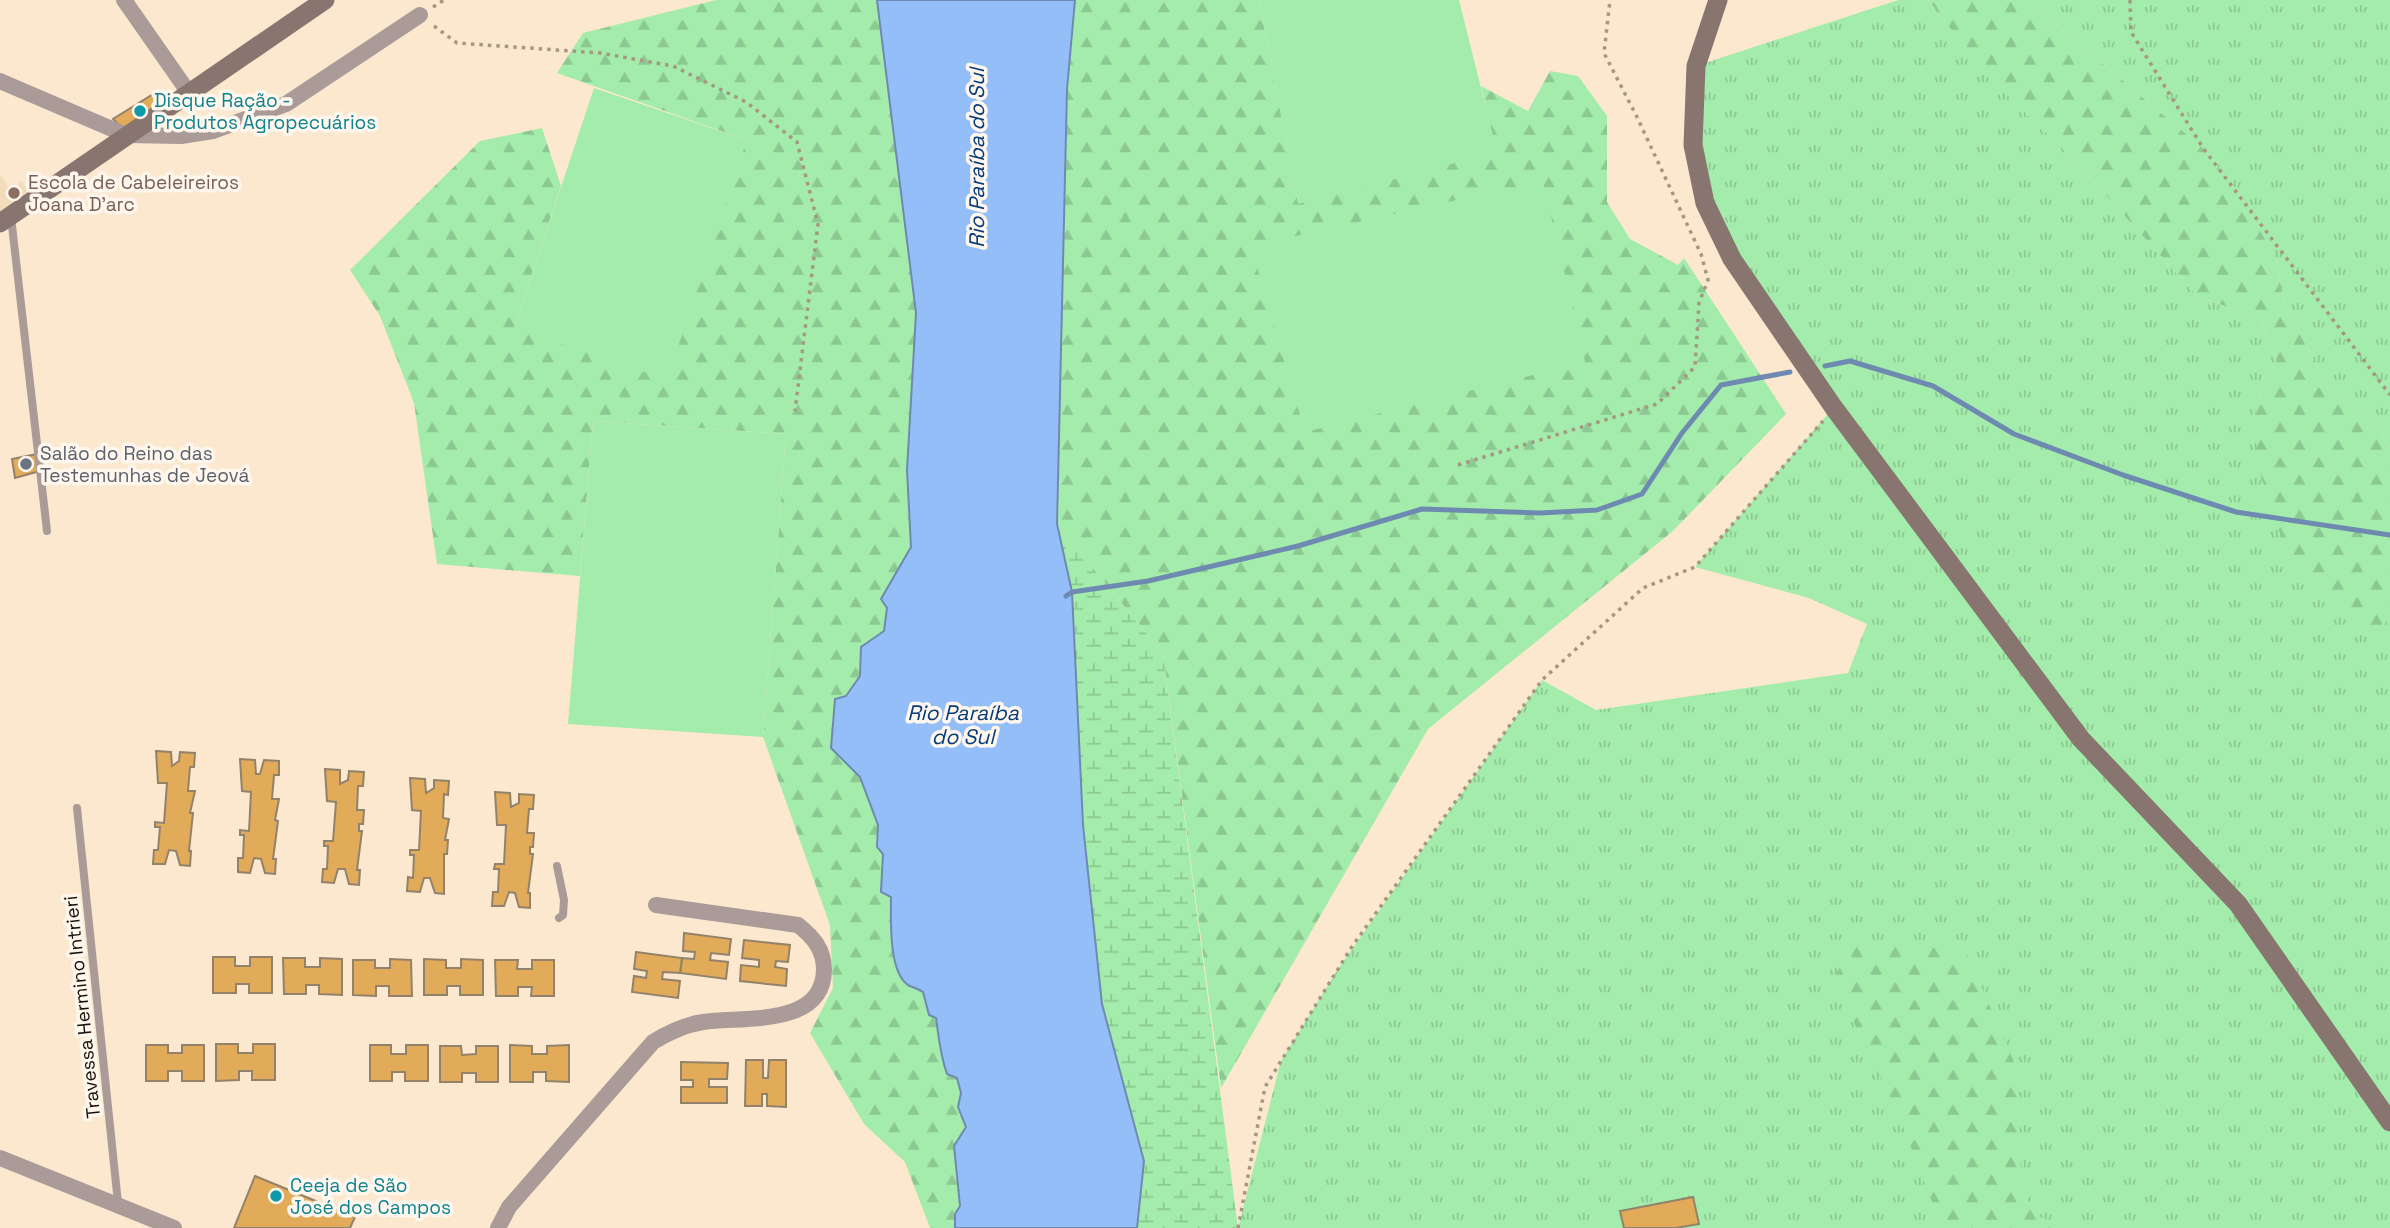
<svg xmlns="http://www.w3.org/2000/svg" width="2390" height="1228" viewBox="0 0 2390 1228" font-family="'Space Grotesk',sans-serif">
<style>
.built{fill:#f3dcbc}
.grass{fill:url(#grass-tufts)}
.forest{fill:url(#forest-firs)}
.wetland{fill:url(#wetland-marsh)}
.garden{fill:#a3ecab}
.water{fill:#94bef8;stroke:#6f8ab0;stroke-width:2}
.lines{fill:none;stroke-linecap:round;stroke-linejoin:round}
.stream{stroke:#6f8ab0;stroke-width:5}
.building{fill:#e1ab5a;stroke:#93826b;stroke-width:2}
.path{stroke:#a59784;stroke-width:3.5;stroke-dasharray:3.5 5;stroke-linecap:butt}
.service{stroke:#aa9b98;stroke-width:8}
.minor{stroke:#aa9b98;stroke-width:16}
.secondary{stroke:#897570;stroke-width:19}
.culture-dot{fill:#0f9aa8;stroke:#fff7ed;stroke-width:2.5}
.education-dot{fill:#8d6e63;stroke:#fff7ed;stroke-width:2.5}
.worship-dot{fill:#6b7280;stroke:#fff7ed;stroke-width:2.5}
.labels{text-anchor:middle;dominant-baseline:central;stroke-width:7;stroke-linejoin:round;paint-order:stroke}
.culture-label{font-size:19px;fill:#0d838f;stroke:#fff7ed;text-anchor:start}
.education-label{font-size:19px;fill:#785e54;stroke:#fff7ed;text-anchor:start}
.worship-label{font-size:19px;fill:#5b616d;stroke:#fff7ed;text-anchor:start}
.street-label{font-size:19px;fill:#181209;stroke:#fff7ed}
.water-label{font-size:21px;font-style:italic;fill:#063c7a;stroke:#fff7ed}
</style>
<defs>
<pattern id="grass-tufts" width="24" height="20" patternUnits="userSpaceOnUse" patternTransform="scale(1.75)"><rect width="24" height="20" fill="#a3ecab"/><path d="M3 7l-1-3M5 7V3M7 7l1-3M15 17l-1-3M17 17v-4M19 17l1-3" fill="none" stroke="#8cc992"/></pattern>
<pattern id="forest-firs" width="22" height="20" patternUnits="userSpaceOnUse" patternTransform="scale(1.75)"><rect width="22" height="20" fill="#a3ecab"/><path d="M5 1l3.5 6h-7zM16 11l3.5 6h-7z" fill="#8cc992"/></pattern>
<pattern id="wetland-marsh" width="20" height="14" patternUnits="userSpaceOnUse" patternTransform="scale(1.75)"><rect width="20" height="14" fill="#a3ecab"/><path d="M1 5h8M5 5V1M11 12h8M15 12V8" fill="none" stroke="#8cc992"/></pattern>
</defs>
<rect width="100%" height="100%" fill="#fbe8cf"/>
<polygon class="built" points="0,174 10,190 22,181 30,196 0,216"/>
<g class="grass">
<polygon points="1898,0 1928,0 1992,79 2074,160 2197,296 2260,319 2277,359 2255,406 2372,637 2390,617 2390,1228 1238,1228 1281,1061 1338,969 1542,680 1596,710 1848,673 1867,624 1809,598 1695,567 1834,407 1705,203 1696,66"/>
<polygon points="2026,0 2390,0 2390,447 2370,415 2331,393 2284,303 2276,259 2244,201 2203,148"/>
</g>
<g class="forest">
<path d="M716 0H877L916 313 907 470 911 547 881 599 887 608 884 631 861 647 860 676 846 696 831 748 860 777 878 825 877 847 883 854 881 892 891 896C891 918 887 971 908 985 912 987 918 989 923 992L929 1014 936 1018C939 1038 940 1055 947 1074L957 1077 961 1093 958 1107 966 1127 954 1146 960 1206 955 1214V1228H930L905 1162 864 1124 810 1033 833 988 830 925 763 737 786 434 593 421 580 576 437 564 414 403 380 316 350 270 480 141 542 128 561 186 514 328 747 140 557 73 583 33Z"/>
<polygon points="1075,0 1259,0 1298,203 1496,152 1481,86 1528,111 1550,71 1578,76 1607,116 1607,202 1630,239 1678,265 1684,258 1786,414 1673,531 1428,729 1221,1088 1163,654 1057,524 1067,89"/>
<polygon points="1928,0 2026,0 2203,148 2244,201 2276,259 2284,303 2331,393 2370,415 2390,447 2390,617 2372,638 2292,569 2257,465 2255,406 2277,359 2260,319 2197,296 2074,160 1991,79"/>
<polygon points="1856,938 1966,952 2018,1071 2021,1181 2033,1214 2065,1228 1942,1228 1899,1116 1833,979"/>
</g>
<polygon class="wetland" points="1057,524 1163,654 1238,1228 1137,1228 1144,1161 1102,1004 1083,825"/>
<g class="garden">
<polygon points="1259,0 1459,0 1497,152 1298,204"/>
<polygon points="594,88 747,140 667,380 514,328"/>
<polygon points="1543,181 1585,362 1305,432 1251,246"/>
<polygon points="593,421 786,434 763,737 568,724"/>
</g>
<path class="water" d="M877 0H1075L1067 89 1057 524 1072 592 1083 825 1102 1004 1144 1161 1137 1228H955V1214L960 1206 954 1146 966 1127 958 1107 961 1093 957 1078 947 1074C940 1055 939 1038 936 1018L929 1015 923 992C918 989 912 987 908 985 888 971 891 918 891 897L881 892 883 854 877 847 878 825 860 777 831 748 835 699 846 696 860 676 861 647 884 631 887 608 881 599 911 547 907 470 916 313Z"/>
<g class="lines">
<g class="stream">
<polyline points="1825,366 1850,361 1933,386 2014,434 2123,475 2236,512 2390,535"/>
<polyline points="1066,596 1072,592 1148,581 1298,546 1422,509 1540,513 1597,510 1642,494 1682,433 1721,385 1790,372"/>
</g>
</g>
<g class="building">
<polygon points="158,91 166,103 123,130 113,119"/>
<polygon points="37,454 40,471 15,478 12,459"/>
<polygon points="156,751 171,752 172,766 179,761 180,752 195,753 194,767 190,767 188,791 195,791 190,813 193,813 189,851 191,851 190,866 180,865 176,851 169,850 165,864 153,864 154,850 158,850 160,827 155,827 155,822 164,823 167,783 158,783"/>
<polygon points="240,759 255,760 256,774 260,774 264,760 279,761 279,775 274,775 272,799 279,799 275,820 278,821 273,859 276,859 275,874 265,873 261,859 254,858 250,873 238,872 238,858 243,858 244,835 240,835 240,830 249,831 251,792 242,791"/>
<polygon points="325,769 340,770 340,784 348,780 349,771 364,772 363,786 358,786 357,810 364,810 363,824 359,824 359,831 362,831 357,870 360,870 359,885 349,884 345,869 338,869 334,883 322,882 323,869 327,869 328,846 324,846 324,841 333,841 336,802 327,801"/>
<polygon points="410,778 425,779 426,793 434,788 434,780 449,781 448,795 444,794 443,818 449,819 445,840 448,840 447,854 444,854 444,894 435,893 430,878 424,878 420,892 407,891 408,877 413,878 414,855 410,855 410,850 419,850 421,811 412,810"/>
<polygon points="495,792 510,793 511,807 519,803 519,794 534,795 533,809 529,809 527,833 534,833 533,847 530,847 530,854 533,854 528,893 530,893 530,908 519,907 515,893 509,892 504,906 492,906 493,892 498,892 499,869 494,869 495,864 504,864 506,825 497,825"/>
<polygon points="684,933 731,939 729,955 711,953 710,960 728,962 726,979 680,973 682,958 694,959 695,952 683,951"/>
<polygon points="744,940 790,945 788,962 776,961 775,967 787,969 786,986 740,981 741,965 759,967 759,960 742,958"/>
<polygon points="636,952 682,958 680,973 663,972 662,979 680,981 678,998 632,992 634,976 646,978 647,971 634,969"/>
<polygon points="213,957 235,957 235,966 250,966 250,957 272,957 272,993 249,993 249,984 236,984 236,993 213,993"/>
<polygon points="283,958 305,958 305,967 320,967 320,958 342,959 342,995 319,994 319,985 306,985 306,994 284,994"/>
<polygon points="390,959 411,960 412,996 389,996 389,986 376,986 376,996 353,995 353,960 375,960 375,968 390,968"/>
<polygon points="424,959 446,960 446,968 461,968 461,959 483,960 483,995 460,995 460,986 447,986 447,995 424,995"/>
<polygon points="495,960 518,960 517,969 532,969 532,960 554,960 554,996 531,996 532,987 518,987 518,996 496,996"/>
<polygon points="216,1044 238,1044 238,1053 253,1053 253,1044 275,1044 275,1080 252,1080 252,1071 239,1071 239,1080 216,1081"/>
<polygon points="146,1045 168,1045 168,1053 182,1053 182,1045 204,1045 204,1081 182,1081 182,1071 168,1071 168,1081 146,1081"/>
<polygon points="370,1045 391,1045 391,1054 406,1054 406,1045 428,1045 428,1081 405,1081 405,1072 392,1072 392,1081 370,1081"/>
<polygon points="510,1045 532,1046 532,1054 547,1054 547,1046 569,1045 569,1082 546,1081 546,1072 533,1072 533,1082 510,1082"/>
<polygon points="440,1046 461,1046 462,1055 476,1054 476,1046 498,1046 498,1082 476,1082 476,1073 462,1073 462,1082 440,1082"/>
<polygon points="746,1060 763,1060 763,1078 768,1078 769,1060 786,1060 786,1107 767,1106 767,1094 762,1094 762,1106 745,1106"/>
<polygon points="681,1062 728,1063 727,1079 709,1079 709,1087 727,1087 727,1103 681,1103 681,1087 693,1087 693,1080 681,1080"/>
<polygon points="255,1176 355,1217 350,1228 234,1228"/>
<polygon points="1693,1197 1699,1224 1676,1228 1624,1228 1620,1211"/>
</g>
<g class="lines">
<g class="path">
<polyline points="2130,0 2131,32 2203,148 2390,395"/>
<polyline points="433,7 444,0"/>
<polyline points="434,26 457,43 600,53 673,66 746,102 797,142 818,224 795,411"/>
<polyline points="1458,465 1657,404 1695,367 1699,303 1708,280 1701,254 1636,115 1604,53 1610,0"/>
<polyline points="1238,1228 1265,1087 1351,948 1542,680 1643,588 1695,567 1823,421"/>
</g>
<g class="service">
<polyline points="11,217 47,531"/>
<polyline points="77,808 118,1203"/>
<polyline points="557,866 564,900 563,915 559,918"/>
</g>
<g class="minor">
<polyline points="124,0 189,93"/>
<polyline points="0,81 126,135 181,136 213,131 286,104 420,15"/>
<polyline points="0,1158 174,1228"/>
<path d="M498 1228 509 1207 653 1042C669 1032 684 1025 703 1022 742 1016 823 1028 824 970 824 949 813 937 798 925L656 905"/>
</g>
<g class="secondary">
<polyline points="1718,0 1696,66 1693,145 1705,203 1732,259 1834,408 2081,739 2238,904 2390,1122"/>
<polyline points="0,223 325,0"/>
</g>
</g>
<g class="culture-dot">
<circle cx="140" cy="111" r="7"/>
<circle cx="276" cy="1196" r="7"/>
</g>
<circle class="education-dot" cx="14" cy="193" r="7"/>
<circle class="worship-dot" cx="26" cy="464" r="7"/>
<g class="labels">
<g class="culture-label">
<text x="154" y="100">Disque Ração -<tspan x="154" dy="22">Produtos Agropecuários</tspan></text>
<text x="290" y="1185">Ceeja de São<tspan x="290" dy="22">José dos Campos</tspan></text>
</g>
<g class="education-label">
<text x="28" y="182">Escola de Cabeleireiros<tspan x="28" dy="22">Joana D'arc</tspan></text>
</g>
<g class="worship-label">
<text x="40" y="453">Salão do Reino das<tspan x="40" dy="22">Testemunhas de Jeová</tspan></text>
</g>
<g class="street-label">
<text transform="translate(82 1007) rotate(-96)">Travessa Hermino Intrieri</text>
</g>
<g class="water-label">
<text transform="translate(976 158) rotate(-90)">Rio Paraíba do Sul</text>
<text x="963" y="712">Rio Paraíba<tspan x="963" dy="24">do Sul</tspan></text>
</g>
</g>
</svg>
